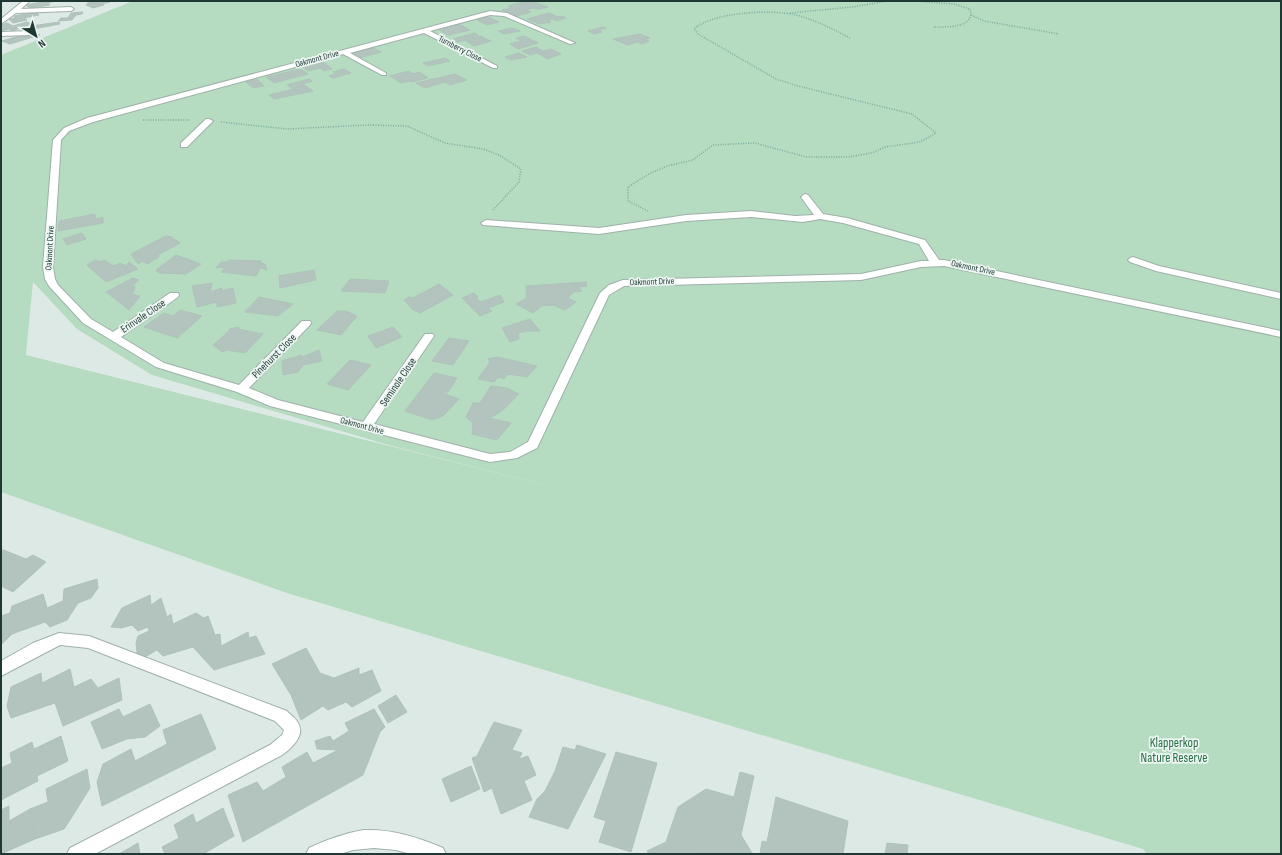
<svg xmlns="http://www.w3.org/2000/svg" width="1282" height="855" viewBox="0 0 1282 855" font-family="'Sofia Sans Condensed',sans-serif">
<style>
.green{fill:#b5dbc1;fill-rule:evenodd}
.building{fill:#b2c4bd;stroke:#afc3bb}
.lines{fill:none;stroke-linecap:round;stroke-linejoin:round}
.minor-casing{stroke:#a0b0ab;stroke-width:2}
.path{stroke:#7dada0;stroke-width:1.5;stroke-dasharray:1 1.5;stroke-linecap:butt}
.minor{fill:#fff;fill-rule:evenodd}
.labels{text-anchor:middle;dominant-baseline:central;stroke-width:3.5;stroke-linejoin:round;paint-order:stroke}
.far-street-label{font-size:9px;fill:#1f3833;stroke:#edf6f2}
.street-label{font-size:11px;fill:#1f3833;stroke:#edf6f2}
.near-park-label{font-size:13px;fill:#296f47;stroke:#edf6f2}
</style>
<rect width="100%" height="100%" fill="#dde9e4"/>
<path class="green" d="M133 1H1281V854H1147L1143 849 287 593 1 492V55ZM46 144 33 282 77 329 152 375 392 446 613 502 26 355Z"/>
<g class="building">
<polygon points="48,1 55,1 48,3 50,5 38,7 29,8 26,5"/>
<polygon points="94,1 108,1 110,2 101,4 104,5 93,8 86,5 90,4 87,3"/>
<polygon points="526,1 532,1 548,7 540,9 532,8 525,10 531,12 517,16 502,10 511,8 508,6"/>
<polygon points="37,12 39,15 24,18 27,20 13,23 9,19 15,18 14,16"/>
<polygon points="83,12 82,14 76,15 72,20 58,21 61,18 68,18 71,13"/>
<polygon points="549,13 558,17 563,16 566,18 557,21 553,19 548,20 551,22 540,24 536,23 543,21 541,20 534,22 527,19"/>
<polygon points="488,17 499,22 487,25 477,20"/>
<polygon points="27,22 31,24 12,31 9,29 1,31 1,28 4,28 1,25 7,23 13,26"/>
<polygon points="59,22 60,24 33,29 31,26"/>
<polygon points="459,24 470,30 448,35 438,29"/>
<polygon points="603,27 606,28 599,30 602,32 594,34 588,31"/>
<polygon points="512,28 520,31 504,34 498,31"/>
<polygon points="32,32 40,35 10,44 2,41"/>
<polygon points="475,33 478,35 465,38 466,39 480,36 491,41 474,46 465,40 458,42 453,39"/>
<polygon points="640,34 650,38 645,39 649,41 642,44 638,42 627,45 613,39"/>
<polygon points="524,36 538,43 518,49 510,44 522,41 516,38"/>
<polygon points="536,47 543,51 551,49 561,54 548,59 537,53 530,55 522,51"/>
<polygon points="373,48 381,52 359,58 352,53"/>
<polygon points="518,53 527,57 511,60 505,57"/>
<polygon points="445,58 450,61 428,66 423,63"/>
<polygon points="323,62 332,69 324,71 320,68 307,71 302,66"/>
<polygon points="300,69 308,74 274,83 266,77"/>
<polygon points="344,69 351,73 333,78 329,76 336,74 333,72"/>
<polygon points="409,71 413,74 419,72 428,78 412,82 410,81 401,83 390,76"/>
<polygon points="455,74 467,80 450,85 445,82 425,88 416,83"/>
<polygon points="257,79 264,86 253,88 246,82"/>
<polygon points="309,79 312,81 303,84 313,91 274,99 269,95 293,89 287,85"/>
<polygon points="95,214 95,219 103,217 103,223 58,231 59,221"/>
<polygon points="82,233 86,239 67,245 63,239"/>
<polygon points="166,236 172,237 172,238 180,243 158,255 159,257 147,264 143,261 138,264 131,254"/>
<polygon points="176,255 201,264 186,274 159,273 156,270"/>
<polygon points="96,260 99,262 104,260 114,266 120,263 126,266 129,262 138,269 106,282 87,265"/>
<polygon points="230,260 261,261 261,263 265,264 267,270 260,268 256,276 221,272 225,267 216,268 221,262 227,262"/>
<polygon points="314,270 316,280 280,288 279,276"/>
<polygon points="133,278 139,280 133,285 135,288 132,294 140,296 129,310 106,292"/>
<polygon points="350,279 389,281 385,293 341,291"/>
<polygon points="586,282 587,286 579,287 582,291 573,292 568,298 576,302 565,310 553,305 542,306 533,313 516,304 527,298 526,286"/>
<polygon points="212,283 210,292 222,288 221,291 233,288 236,303 217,307 217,302 197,307 192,286"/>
<polygon points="439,284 453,295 420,313 412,309 404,300 409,297 413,298"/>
<polygon points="474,293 478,297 477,299 481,302 500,295 504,302 488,308 492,311 480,316 462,298"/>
<polygon points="259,297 293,304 278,316 245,312"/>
<polygon points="180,310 202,316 177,338 144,327 164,313 173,316"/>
<polygon points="337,311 346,311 357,316 341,335 317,330"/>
<polygon points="530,319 540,331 527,331 518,333 519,339 510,342 502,328"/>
<polygon points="239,327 238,329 263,334 245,353 227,350 222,352 213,345 230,330 229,329"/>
<polygon points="393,327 402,337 376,348 368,336"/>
<polygon points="449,338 469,341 453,365 432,361"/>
<polygon points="319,350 322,361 303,365 298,372 283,375 282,361 301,355 303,357"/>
<polygon points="497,357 537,366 527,377 508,374 504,379 498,377 494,382 478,379 490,362 488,359"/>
<polygon points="350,360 371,365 348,390 327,384"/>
<polygon points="434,373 457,378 448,392 440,392 459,399 443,416 432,420 405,411"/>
<polygon points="491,386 507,388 519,394 502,411 490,418 511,423 497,440 472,434 473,423 466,417 473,403 480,403"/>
<polygon points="1,549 26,559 33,555 46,562 13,592 1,586"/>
<polygon points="97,579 98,588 91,598 78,603 67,620 50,627 45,622 12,634 1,645 1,616 10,613 12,606 43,594 47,608 63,601 64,589"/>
<polygon points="150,595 151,605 161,598 167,617 171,614 173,624 196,613 204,618 208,616 215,635 220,634 221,646 248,632 249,638 256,636 265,654 214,670 193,647 163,656 157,650 138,661 136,643 138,636 149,631 148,627 138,631 132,625 121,628 111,627 122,608"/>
<polygon points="306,648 320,673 334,678 359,668 359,675 372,670 381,691 352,707 346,702 328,710 323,706 301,720 291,695 272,664"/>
<polygon points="70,669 74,687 91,679 98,688 119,678 122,700 63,726 55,703 11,718 7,706 11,687 41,673 42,683"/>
<polygon points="396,695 407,712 388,723 378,706"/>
<polygon points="150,704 160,726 145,737 127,739 102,749 91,722 119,709 123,717"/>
<polygon points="374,709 385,727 380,732 363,775 243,842 228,795 257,782 263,791 286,777 282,767 307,752 313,763 338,750 317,749 315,741 330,736 333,741 349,731 345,723"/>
<polygon points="201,714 216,749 102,806 97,782 103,764 131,749 135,761 167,744 163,730"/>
<polygon points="494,722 522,730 512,750 522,753 519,759 528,756 536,775 524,781 532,800 501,814 492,788 484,792 472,758 477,756"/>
<polygon points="61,736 68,761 37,776 38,781 1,800 1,768 12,763 10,753 32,742 34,749"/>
<polygon points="577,745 606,754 568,829 529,817 537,799 545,791 555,771 563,747 575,750"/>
<polygon points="616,752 657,763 631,852 599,842 606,821 594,817"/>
<polygon points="471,766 480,789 451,802 442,779"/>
<polygon points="87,769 90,788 68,823 64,829 35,839 30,809 48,802 46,789"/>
<polygon points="740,772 754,776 741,835 752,853 649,854 647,851 666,842 678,807 706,789 734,797"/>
<polygon points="776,797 848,821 843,854 760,854 762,841 767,842"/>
<polygon points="9,806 9,821 30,809 35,839 1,854 1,810"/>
<polygon points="223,808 234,836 205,853 206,854 165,854 162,847 179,838 174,825 193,814 196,823"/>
<polygon points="138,843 140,854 119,854"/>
<polygon points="887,843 908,845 907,854 885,854"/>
</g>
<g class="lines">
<g class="minor-casing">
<g id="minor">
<polygon points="23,1 30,1 21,9 71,7 74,9 71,11 16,13 1,24 1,19"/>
<polygon points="490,11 507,13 575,43 570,44 504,16 490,15 430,31 497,66 497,68 493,68 424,33 350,53 386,73 386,75 382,75 343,54 93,122 69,131 61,140 53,267 55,279 58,285 91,319 113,332 170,293 178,293 179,295 178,297 121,337 164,363 239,385 302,321 310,321 311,323 310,325 249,388 278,400 363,422 425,334 433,334 434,336 374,424 490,454 510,452 528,442 600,293 609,285 623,280 861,274 921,261 929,261 919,244 843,223 820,219 803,222 751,217 686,221 599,234 483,225 481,223 486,220 599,228 686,215 751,211 795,216 814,215 801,197 805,194 808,195 823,214 847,218 925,240 939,260 944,260 1281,331 1281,337 944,266 921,267 861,280 624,286 609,295 537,448 517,458 490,462 270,406 237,392 156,367 83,323 49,286 45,279 43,267 53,140 64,128 87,118"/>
<polygon points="1,32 30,31 33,33 30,35 1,36"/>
<polygon points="206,119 209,119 213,121 187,147 181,147 181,143"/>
<polygon points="1133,257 1159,266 1281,293 1281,299 1156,271 1130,262 1128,260 1130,258"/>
<path d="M59 633 89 636 287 711C290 715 296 718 298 723 306 735 291 749 282 755L95 854H67L70 848 270 745 282 735 284 730 275 721 88 648 60 645 1 676V661L33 643Z"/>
<path d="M364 830C392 829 418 837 443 848L446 854H411L396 850 374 848 353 850 340 854H306L309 848C326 840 345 833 364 830Z"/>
</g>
</g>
<g class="path">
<path d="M914 1 954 4 970 9C976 29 944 27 933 27"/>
<polyline points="790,13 852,7 888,1"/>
<polyline points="971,15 984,21 1059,34"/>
<polyline points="143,120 190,120"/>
<polyline points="221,122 287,129 367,125 407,126 445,143 483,149 499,155 521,169 519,182 493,210"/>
<path d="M648 211 628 201V187L649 174 667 166 693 160 713 145 755 143 806 157H848L872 153 885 147 920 142 936 133 912 114 798 86 776 79 698 34 694 29C713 12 771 9 796 15 815 20 833 29 850 38"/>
</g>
<use href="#minor" class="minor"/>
</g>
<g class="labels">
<g class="far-street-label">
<text transform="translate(460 49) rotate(27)">Turnberry Close</text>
<text transform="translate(317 59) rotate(-15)">Oakmont Drive</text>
<text transform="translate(50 248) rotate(-87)">Oakmont Drive</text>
<text transform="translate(973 268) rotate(12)">Oakmont Drive</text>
<text transform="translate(652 282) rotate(-2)">Oakmont Drive</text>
<text transform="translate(362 426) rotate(15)">Oakmont Drive</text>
</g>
<g class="street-label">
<text transform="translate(143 316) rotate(-34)">Erinvale Close</text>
<text transform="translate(274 356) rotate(-45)">Pinehurst Close</text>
<text transform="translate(398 382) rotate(-56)">Seminole Close</text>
</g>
<g class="near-park-label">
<text x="1174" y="743">Klapperkop<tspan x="1174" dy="15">Nature Reserve</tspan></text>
</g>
</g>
<rect width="1282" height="855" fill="none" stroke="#1f3833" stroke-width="4"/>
<g transform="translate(36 36) rotate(143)" stroke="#edf6f2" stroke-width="3" paint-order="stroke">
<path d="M0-3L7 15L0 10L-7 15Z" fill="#1f3833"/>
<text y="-6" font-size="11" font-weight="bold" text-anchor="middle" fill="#1f3833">N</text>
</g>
</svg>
